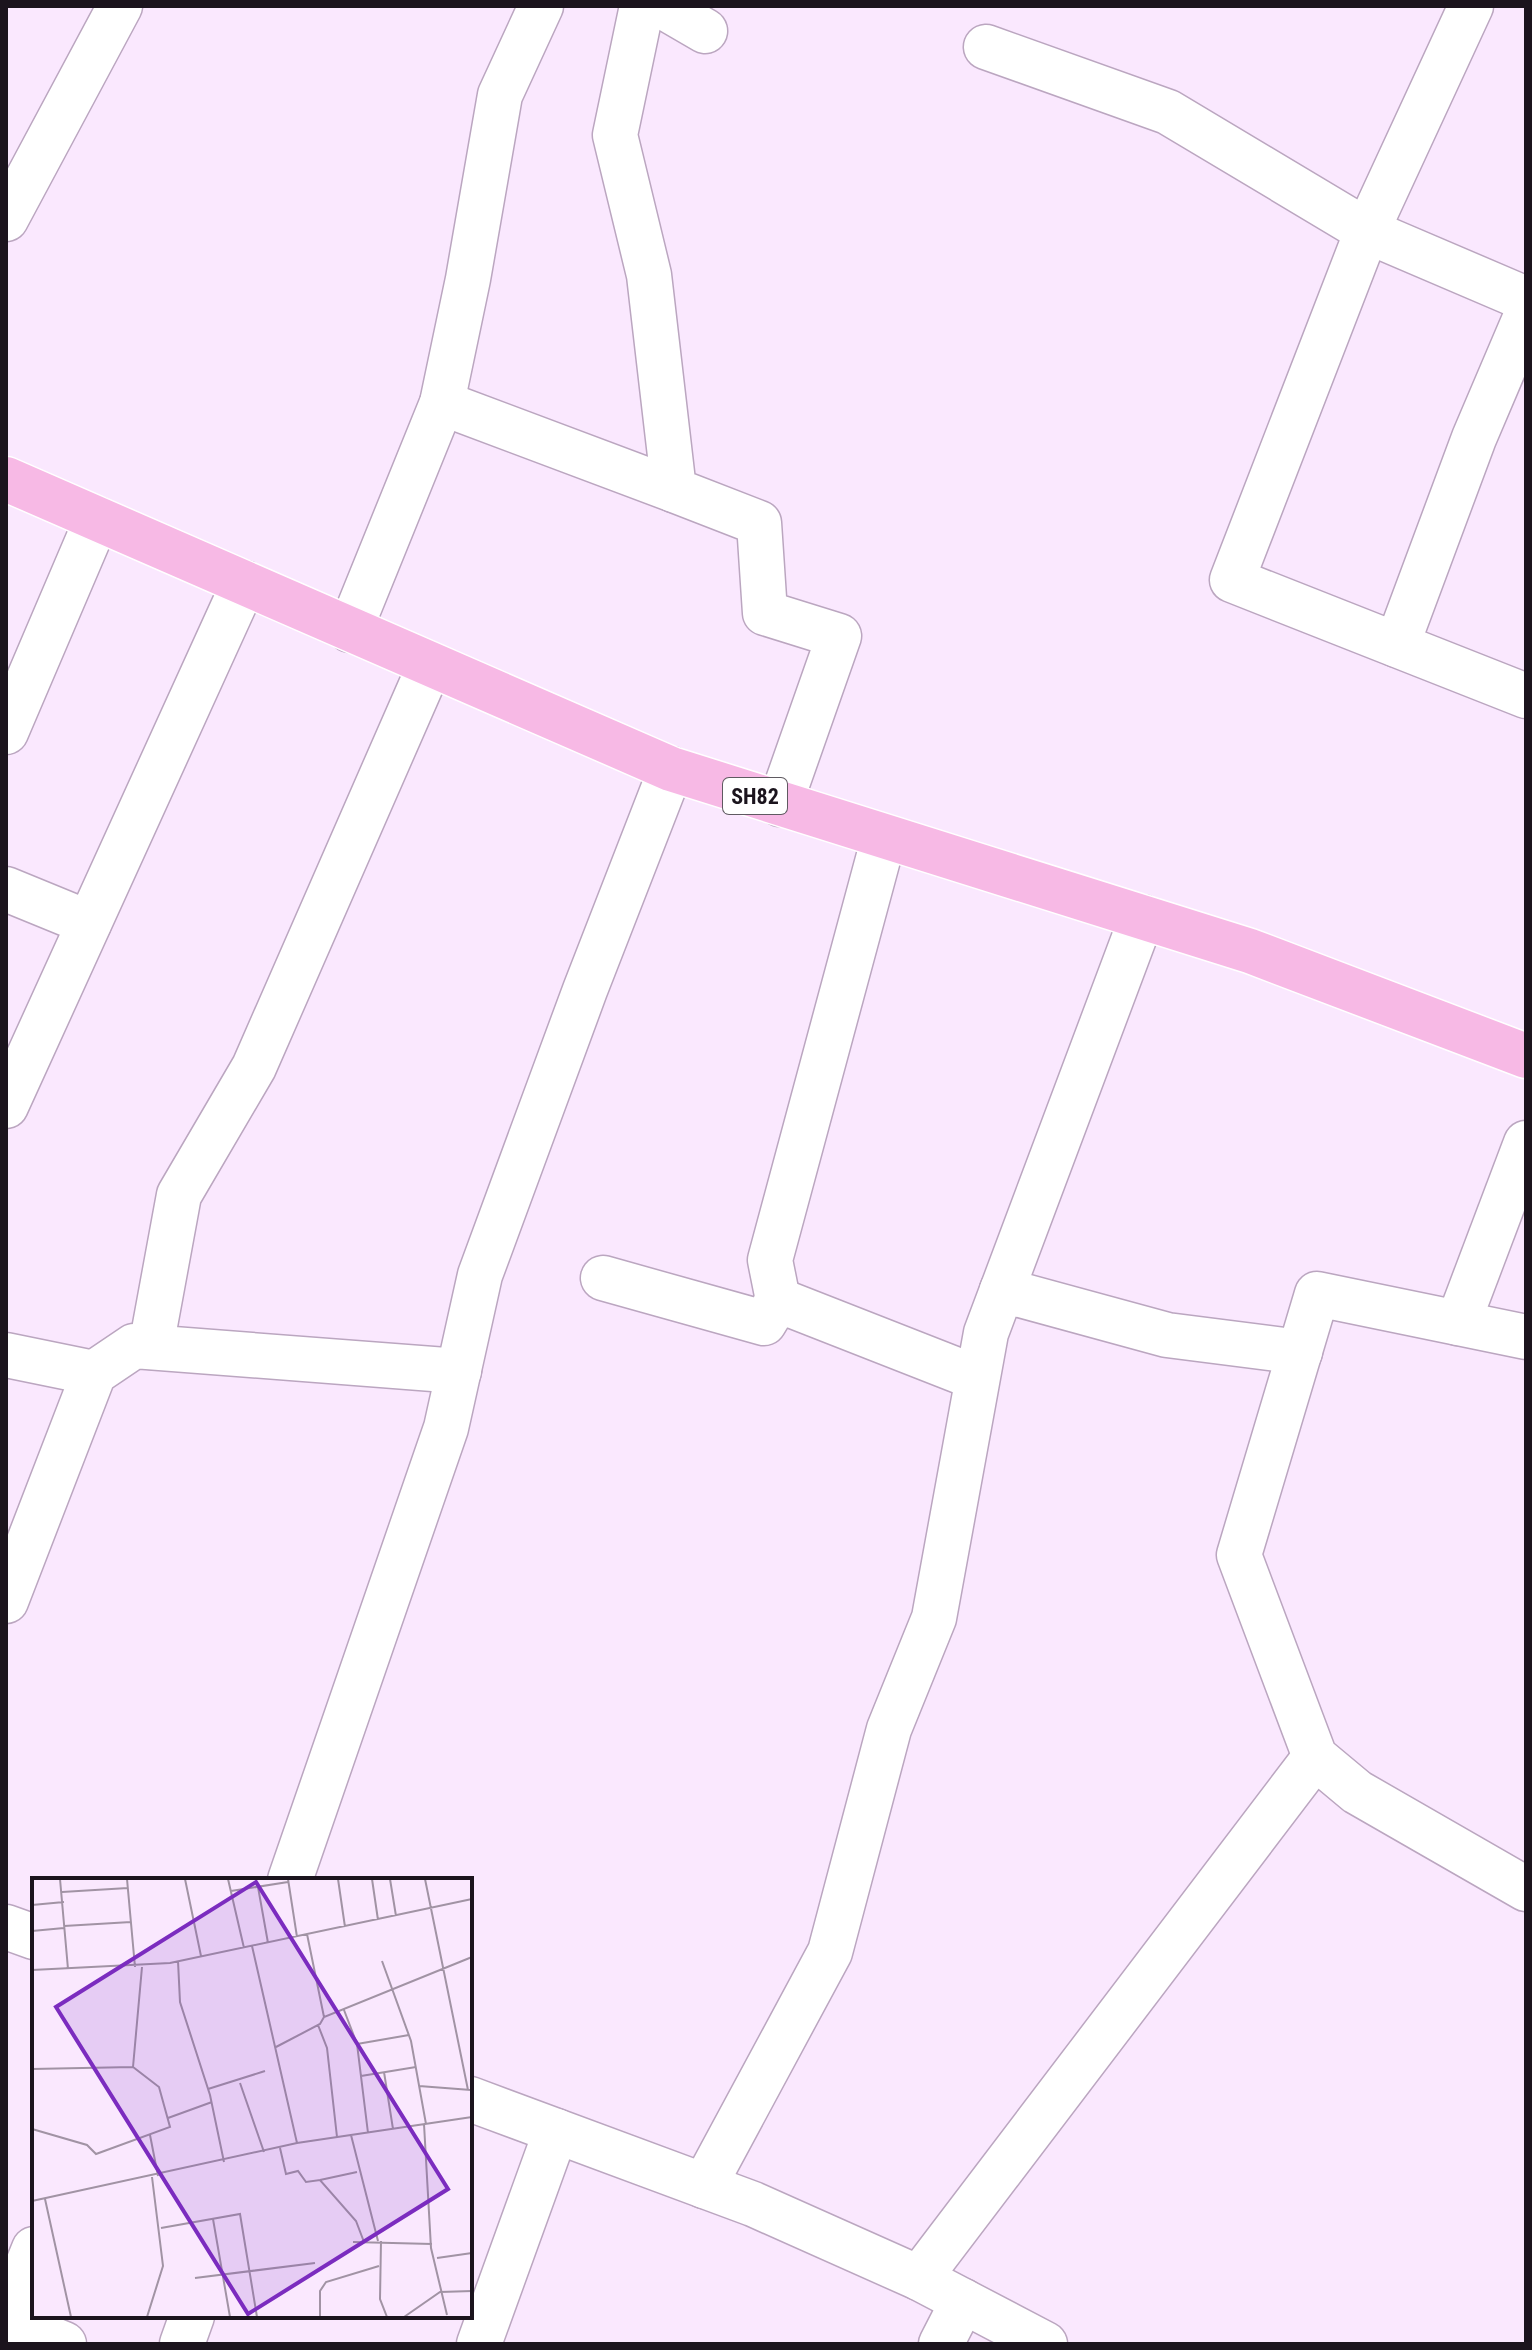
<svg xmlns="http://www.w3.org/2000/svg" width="1532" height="2350" viewBox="0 0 1532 2350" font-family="'Roboto Condensed',sans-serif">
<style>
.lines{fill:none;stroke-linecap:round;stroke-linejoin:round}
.minor-casing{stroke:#bba6c0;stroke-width:47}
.major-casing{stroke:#fff;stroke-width:47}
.minor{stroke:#fff;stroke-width:44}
.major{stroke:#f7b9e5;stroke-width:44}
.labels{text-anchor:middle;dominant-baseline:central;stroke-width:6;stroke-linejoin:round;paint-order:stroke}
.shield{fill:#fff;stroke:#5f5a61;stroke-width:2}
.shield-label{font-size:22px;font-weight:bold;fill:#1b141d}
.inset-road{fill:none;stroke:#a193a4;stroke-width:2}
.view{fill:#7b2cbf;fill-opacity:0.15;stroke:#7b2cbf;stroke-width:4}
.inset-edge{fill:none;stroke:#1b141d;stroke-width:4}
</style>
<rect width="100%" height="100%" fill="#fae8fe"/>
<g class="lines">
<g class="minor-casing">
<g id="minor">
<polyline points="642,6 615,135 649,275 674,490 759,523 765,613 839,636 780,804"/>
<polyline points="662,6 705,31"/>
<polyline points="1471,6 1367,231 1232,580 1526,696"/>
<polyline points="986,47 1168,112 1367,231 1526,299"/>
<polyline points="6,219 120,6"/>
<polyline points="442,403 674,490"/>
<polyline points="350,630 442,403 468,279 500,95 541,6"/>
<polyline points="1397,645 1474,438 1526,316"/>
<polyline points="6,732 97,519"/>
<polyline points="6,889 89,923"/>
<polyline points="6,1106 244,583"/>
<polyline points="603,1278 764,1323 778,1300 977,1378"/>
<polyline points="1002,1290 1167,1335 1300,1352"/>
<polyline points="778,1300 770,1260 884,837"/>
<polyline points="1458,1323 1526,1143"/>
<polyline points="1526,1337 1317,1294 1239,1555 1315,1757 1357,1792 1526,1889"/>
<polyline points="151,1347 179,1195 254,1067 430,665"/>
<polyline points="6,1355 94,1373"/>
<polyline points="6,1601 94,1373 134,1346 459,1371"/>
<polyline points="290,1880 446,1428 480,1275 585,990 671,769"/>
<polyline points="6,1927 34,1937"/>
<polyline points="470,2099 753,2204 919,2278 1045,2344"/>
<polyline points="704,2186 830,1952 889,1729 934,1618 986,1333 1142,917"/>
<polyline points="919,2278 1315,1757"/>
<polyline points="6,2318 34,2249"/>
<polyline points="6,2320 64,2344"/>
<polyline points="182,2344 192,2316"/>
<polyline points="479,2344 556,2131"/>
<polyline points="941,2344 963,2301"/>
</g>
</g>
<g class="major-casing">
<polyline id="major" points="6,479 671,769 1250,951 1526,1056"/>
</g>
<use href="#minor" class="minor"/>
<use href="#major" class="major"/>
</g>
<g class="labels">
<rect class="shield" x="723" y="778" width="64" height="36" rx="6"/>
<g class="shield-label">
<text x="755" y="796">SH82</text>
</g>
</g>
<g transform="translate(32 1878)">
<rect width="440" height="440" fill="#fae8fe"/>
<path class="inset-road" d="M28 1 36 91M95 1 103 89M153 1 169 78M196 1 212 70M256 1 265 59M306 1 313 49M340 1 346 42M358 1 364 38M393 1 436 212M226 9 236 65M199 13 256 4M30 14 96 10M0 27 32 24M32 48 99 44M0 53 32 50M275 56 292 139M220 68 265 265M146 83 148 124 178 217 192 284M350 83 379 163 394 246M0 92 138 85 440 21M312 132 325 166 336 255M286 147 295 170 305 259M325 166 377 157M244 169 288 146 292 139 440 79M101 189 110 89M0 191 101 189 127 209 138 249 64 276 55 267 0 251M352 194 361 251M329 198 384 189M208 205 232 274M387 208 439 212M176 211 233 193M136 240 180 224M392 246 399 370 415 437M118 257 126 298M319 257 346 363M248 270 254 296 266 293 274 304 288 302 324 343 332 364M288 302 325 294M13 321 39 439M0 323 265 265 440 239M181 341 198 439M129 350 208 336 225 439M349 363 348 421 355 439M321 364 400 366M405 380 440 375M163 400 283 385M115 439 131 388 120 299M288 439V413L294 404 347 388M372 439 408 414 440 413"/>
<path class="view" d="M224 4 416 311 216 436 24 129Z"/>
<rect width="440" height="440" class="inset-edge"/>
</g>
<rect width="1532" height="2350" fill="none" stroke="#1b141d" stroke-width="16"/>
</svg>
